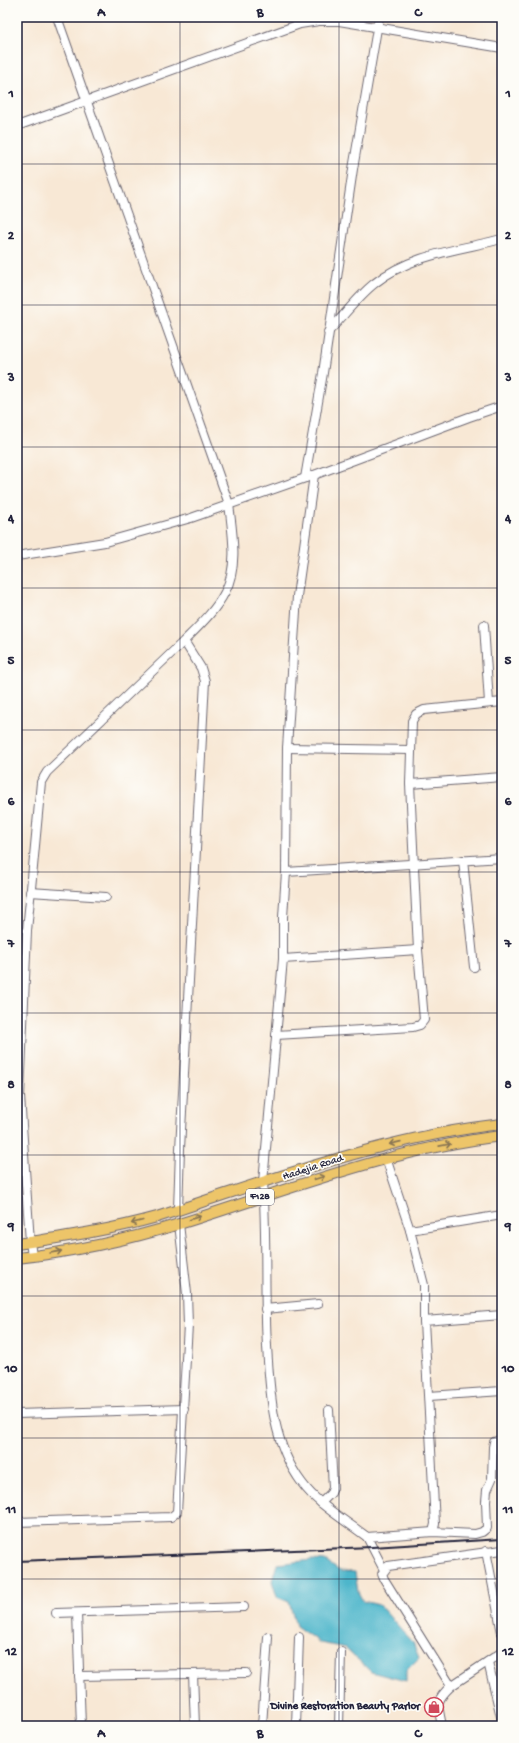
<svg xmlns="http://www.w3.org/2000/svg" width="519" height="1743" viewBox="0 0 519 1743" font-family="'Gochi Hand',sans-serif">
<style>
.water{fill:#4eb6cb;stroke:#386c83}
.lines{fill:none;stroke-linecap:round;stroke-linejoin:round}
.minor-casing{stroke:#6d6771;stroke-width:10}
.major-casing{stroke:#6d6771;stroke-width:12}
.minor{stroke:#fff;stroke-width:8}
.major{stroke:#edc569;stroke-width:10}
.rail{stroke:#22223b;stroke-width:2}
.oneway{stroke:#887452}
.grid{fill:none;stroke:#22223b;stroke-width:1;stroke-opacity:0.55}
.labels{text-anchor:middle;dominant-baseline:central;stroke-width:3.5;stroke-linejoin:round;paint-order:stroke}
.shield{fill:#fdfcf7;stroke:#646373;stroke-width:1}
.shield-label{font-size:10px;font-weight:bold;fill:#22223b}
.street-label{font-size:11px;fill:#22223b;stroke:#fdfcf7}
.poi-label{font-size:11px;font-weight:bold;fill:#22223b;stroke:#fdfcf7;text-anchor:end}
.neatline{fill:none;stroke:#22223b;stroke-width:1.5}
.grid-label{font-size:13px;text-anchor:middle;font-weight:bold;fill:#22223b}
</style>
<rect width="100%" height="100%" fill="#fdfcf7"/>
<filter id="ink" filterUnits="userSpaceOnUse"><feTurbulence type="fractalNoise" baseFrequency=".025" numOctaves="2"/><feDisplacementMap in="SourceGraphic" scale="8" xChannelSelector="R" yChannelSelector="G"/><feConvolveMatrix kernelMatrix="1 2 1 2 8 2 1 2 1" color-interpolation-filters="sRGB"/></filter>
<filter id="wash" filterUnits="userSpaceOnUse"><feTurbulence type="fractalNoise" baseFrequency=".012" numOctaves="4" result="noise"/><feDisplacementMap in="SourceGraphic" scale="16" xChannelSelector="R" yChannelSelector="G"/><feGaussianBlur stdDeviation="0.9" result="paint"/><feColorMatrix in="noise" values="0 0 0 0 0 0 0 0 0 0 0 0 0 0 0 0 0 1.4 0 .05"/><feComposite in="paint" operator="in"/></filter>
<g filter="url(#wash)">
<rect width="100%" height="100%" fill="#f8e8d5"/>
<polygon class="water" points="312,1560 325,1561 340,1571 355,1572 358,1592 363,1601 379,1605 413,1642 419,1658 406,1671 406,1681 371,1672 346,1648 320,1643 296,1626 289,1602 277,1597 272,1581 277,1564"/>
</g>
<g filter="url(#ink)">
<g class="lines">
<g class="minor-casing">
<g id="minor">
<path d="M57 17 229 504C232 531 239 566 225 592 216 610 199 626 184 641L201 668 205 681 180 1149 178 1210"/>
<polyline points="17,126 300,24 319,21 339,21 502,48"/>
<path d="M328 332C344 316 358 296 375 283 411 254 459 250 502 239"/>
<path d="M314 475 297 596 287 748 286 872 283 917V959L263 1182C267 1237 264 1292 267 1346 270 1394 272 1443 302 1483 318 1505 345 1520 367 1537L433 1532 475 1534 482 1532 487 1528 486 1501 487 1490 492 1479 493 1447 494 1442 502 1439"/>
<polyline points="305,478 323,373 353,169 379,17"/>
<polyline points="17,556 105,542 191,518 314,475 469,417 502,406"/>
<polyline points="484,625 489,703"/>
<polyline points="287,748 411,750"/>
<polyline points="410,784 502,777"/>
<polyline points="463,860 474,967"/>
<polyline points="286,872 502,858"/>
<polyline points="30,892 106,897"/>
<polyline points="283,959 418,950"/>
<polyline points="276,1035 413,1027 420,1025 424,1020 418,950 410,784 412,721 416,714 424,710 502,702"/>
<polyline points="386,1158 410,1230 424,1285 424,1321 435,1524 433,1532"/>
<polyline points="410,1230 502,1215"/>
<polyline points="32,1256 30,1242 20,1096 27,931 41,782 47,772 184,641"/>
<polyline points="265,1309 318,1304"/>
<polyline points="424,1321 502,1315"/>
<polyline points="429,1396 502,1391"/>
<polyline points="17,1414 184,1409"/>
<polyline points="321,1503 331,1493 333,1488 329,1410"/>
<polyline points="17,1522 171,1517 177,1512 188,1325 187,1293 179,1224"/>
<polyline points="367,1537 384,1570"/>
<polyline points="486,1551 502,1633"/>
<polyline points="56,1613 244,1607"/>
<polyline points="77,1613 81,1726"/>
<polyline points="488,1662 502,1721"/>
<polyline points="193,1674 195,1726"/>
<polyline points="79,1676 246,1673"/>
<polyline points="451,1686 502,1652"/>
<polyline points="262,1726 268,1637"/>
<polyline points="296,1726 299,1637"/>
<polyline points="339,1726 341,1652"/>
<path d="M442 1726C438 1704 434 1702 451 1686L384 1579 382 1574 388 1566 502 1550"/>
</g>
</g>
<g class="major-casing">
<g id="major">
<path d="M17 1244C64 1237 111 1230 157 1217 182 1209 207 1200 232 1192 320 1163 409 1134 502 1124"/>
<path d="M17 1258C72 1252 127 1240 179 1224 286 1191 390 1149 502 1136"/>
</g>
</g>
<use href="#minor" class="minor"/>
<use href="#major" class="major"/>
<polyline class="rail" points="17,1561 372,1547 502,1539"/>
</g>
<defs><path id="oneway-shaft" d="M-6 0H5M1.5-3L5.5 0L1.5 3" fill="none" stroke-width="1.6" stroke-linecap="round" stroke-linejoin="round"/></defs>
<g class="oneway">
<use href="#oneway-shaft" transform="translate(395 1143) rotate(167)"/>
<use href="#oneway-shaft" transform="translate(445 1145) rotate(-11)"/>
<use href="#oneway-shaft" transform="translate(319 1178) rotate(-18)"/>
<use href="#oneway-shaft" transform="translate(195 1218) rotate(-18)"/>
<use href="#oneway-shaft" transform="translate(137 1222) rotate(165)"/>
<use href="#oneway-shaft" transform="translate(56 1252) rotate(-10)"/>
</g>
</g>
<path class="grid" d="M180 17V1726M339 17V1726M17 164H502M17 305H502M17 447H502M17 588H502M17 730H502M17 872H502M17 1013H502M17 1155H502M17 1296H502M17 1438H502M17 1579H502"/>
<defs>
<g id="shop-ring" transform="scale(1)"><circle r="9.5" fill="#fdfcf7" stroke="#d1495b" stroke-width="1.5"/><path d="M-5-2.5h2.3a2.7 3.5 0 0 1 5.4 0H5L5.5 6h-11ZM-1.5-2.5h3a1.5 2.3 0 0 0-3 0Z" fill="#d1495b"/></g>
</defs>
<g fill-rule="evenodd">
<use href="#shop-ring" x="434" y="1707"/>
</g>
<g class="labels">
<rect class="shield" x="246" y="1189" width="28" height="16" rx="3"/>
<g class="shield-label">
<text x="260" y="1197">F128</text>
</g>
<g class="street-label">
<text transform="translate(313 1168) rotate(-18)">Hadejia Road</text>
</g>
<g class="poi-label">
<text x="420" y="1707">Divine Restoration Beauty Parlor</text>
</g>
</g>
<rect width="519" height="1743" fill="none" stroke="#fdfcf7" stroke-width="44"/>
<rect x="22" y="22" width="475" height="1699" class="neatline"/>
<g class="grid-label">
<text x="101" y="16">A</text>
<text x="260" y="16">B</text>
<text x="418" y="16">C</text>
<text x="11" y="97">1</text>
<text x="508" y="97">1</text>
<text x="11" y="239">2</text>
<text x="508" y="239">2</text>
<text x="11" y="381">3</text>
<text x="508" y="381">3</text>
<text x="11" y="522">4</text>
<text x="508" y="522">4</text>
<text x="11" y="664">5</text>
<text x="508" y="664">5</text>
<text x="11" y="805">6</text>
<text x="508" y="805">6</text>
<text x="11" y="947">7</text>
<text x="508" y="947">7</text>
<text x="11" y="1088">8</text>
<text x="508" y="1088">8</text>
<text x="11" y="1230">9</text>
<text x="508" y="1230">9</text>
<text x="11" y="1372">10</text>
<text x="508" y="1372">10</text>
<text x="11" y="1513">11</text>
<text x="508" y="1513">11</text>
<text x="11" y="1655">12</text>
<text x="508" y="1655">12</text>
<text x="101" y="1737">A</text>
<text x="260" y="1737">B</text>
<text x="418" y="1737">C</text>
</g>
</svg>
